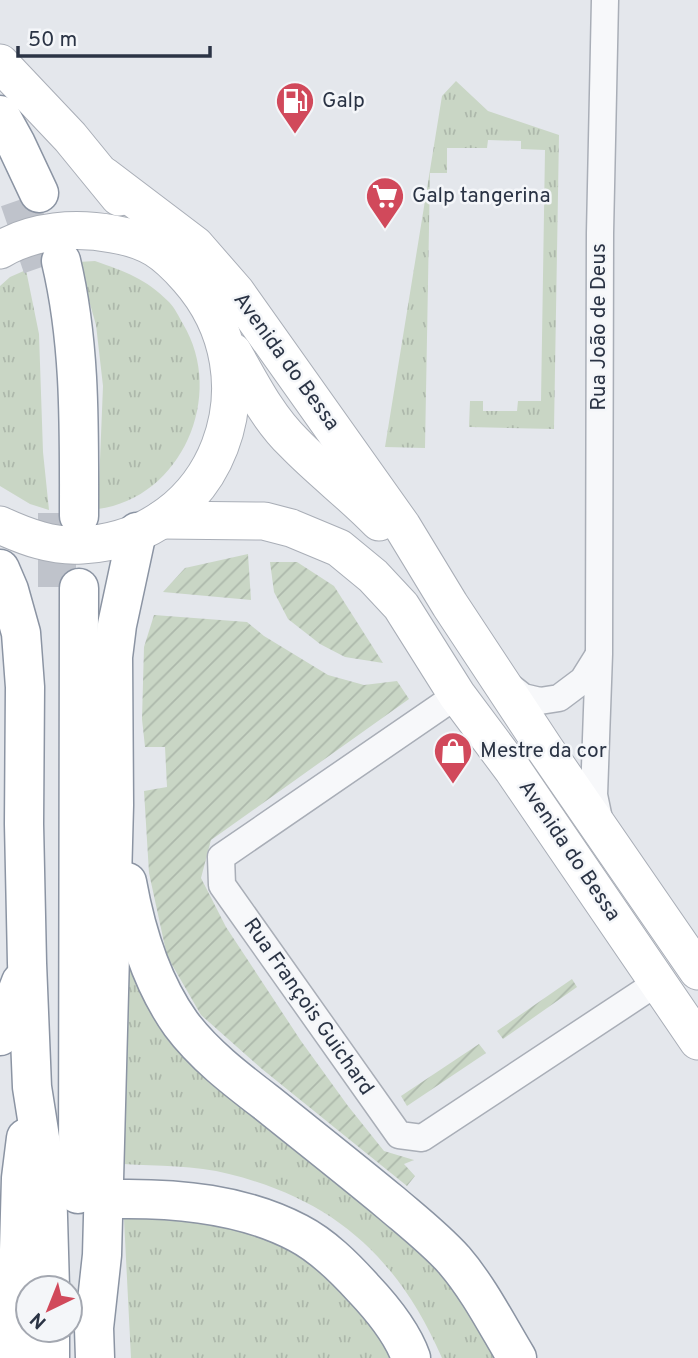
<svg xmlns="http://www.w3.org/2000/svg" width="698" height="1358" viewBox="0 0 698 1358" font-family="Overpass,sans-serif">
<style>
.grass{fill:url(#grass-tufts)}
.garden{fill:url(#garden-furrows)}
.lines{fill:none;stroke-linecap:round;stroke-linejoin:round}
.highway-tunnel{stroke:#bfc3cb;stroke-width:38;stroke-dasharray:38 19;stroke-linecap:butt}
.street-casing{stroke:#a9aeb7;stroke-width:29}
.secondary-casing{stroke:#a9aeb7;stroke-width:39}
.highway-casing{stroke:#8b94a3;stroke-width:41}
.street{stroke:#f7f8fa;stroke-width:26}
.secondary{stroke:#fff;stroke-width:37}
.highway{stroke:#fff;stroke-width:38}
.labels{text-anchor:middle;dominant-baseline:central;stroke-width:5;stroke-linejoin:round;paint-order:stroke}
.poi-label{font-size:21px;fill:#2b3445;stroke:#f4f6f9;text-anchor:start}
.street-label{font-size:21px;fill:#2b3445;stroke:#f4f6f9}
</style>
<defs>
<pattern id="grass-tufts" width="24" height="20" patternUnits="userSpaceOnUse" patternTransform="scale(1.75)"><rect width="24" height="20" fill="#c9d6c5"/><path d="M3 7l-1-3M5 7V3M7 7l1-3M15 17l-1-3M17 17v-4M19 17l1-3" fill="none" stroke="#adb8ab"/></pattern>
<pattern id="garden-furrows" width="10" height="10" patternUnits="userSpaceOnUse" patternTransform="scale(1.75)"><rect width="10" height="10" fill="#c9d6c5"/><path d="M-1 1l2-2M0 10L10 0M9 11l2-2" fill="none" stroke="#adb8ab"/></pattern>
</defs>
<rect width="100%" height="100%" fill="#e4e7ec"/>
<g class="grass">
<polygon points="456,81 488,111 559,135 554,429 469,427 470,401 483,401 483,411 517,411 518,401 541,401 545,150 521,149 521,141 488,140 487,148 447,148 447,173 430,173 425,448 385,447 442,96"/>
<path d="M95 261C126 272 145 278 169 302 175 308 179 317 183 324 226 395 182 498 98 509L103 386 96 325 78 262Z"/>
<polygon points="26,270 39,334 43,452 49,510 30,504 0,486 0,286 10,277"/>
<path d="M129 966 424 1242 502 1358H442C399 1259 335 1200 229 1174 195 1165 158 1166 123 1164Z"/>
<polygon points="166,1212 288,1242 339,1279 393,1358 131,1358 124,1219 163,1219"/>
</g>
<g class="garden">
<polygon points="248,554 251,600 163,592 185,568"/>
<polygon points="270,562 297,562 334,586 383,663 345,657 320,644 288,619 274,592"/>
<polygon points="154,615 247,622 264,636 328,675 364,685 397,681 409,699 211,840 201,878 226,927 301,1041 348,1106 384,1151 414,1160 404,1164 415,1176 407,1186 262,1069 201,1015 167,956 149,873 144,791 167,787 165,747 145,747 142,719 144,647"/>
<polygon points="572,979 577,987 503,1039 497,1031"/>
<polygon points="479,1044 486,1053 407,1106 401,1096"/>
</g>
<g class="lines">
<g class="highway-tunnel">
<polyline points="19,200 42,267"/>
<polyline points="57,587 57,513"/>
</g>
<g class="street-casing">
<g id="street">
<polyline points="504,682 523,697 540,701 559,698 583,680 598,656"/>
<polyline points="457,695 221,857 222,885 399,1135 422,1138 658,982"/>
<polyline points="600,824 594,795 599,654 600,233 605,0"/>
</g>
</g>
<g class="secondary-casing">
<g id="secondary">
<polyline points="0,63 70,137 119,197"/>
<polyline points="104,176 195,245 236,292 402,526 450,605 545,749 698,971"/>
<path d="M0 250C33 230 76 227 113 234 149 240 165 252 188 278 277 378 219 538 82 545 53 547 26 537 0 525"/>
<path d="M233 352C251 384 268 418 294 443 321 471 352 494 379 522"/>
<polyline points="161,520 264,521 291,528 339,548 373,576 401,606 457,695 513,770 698,1041"/>
</g>
</g>
<g class="highway-casing">
<g id="highway">
<polyline points="0,115 16,144 39,193"/>
<path d="M61 261C81 345 79 430 79 516"/>
<polyline points="0,569 9,590 21,633 25,687 24,824 27,963 32,1087 47,1182 50,1288"/>
<path d="M127 882C136 932 151 982 181 1024 204 1055 237 1080 267 1103 308 1136 350 1169 391 1203 412 1221 435 1239 454 1260 479 1289 497 1325 517 1358"/>
<polyline points="0,1036 21,982"/>
<polyline points="78,1194 79,588"/>
<path d="M117 1199C178 1198 243 1204 298 1233 323 1246 344 1267 363 1288 381 1307 402 1332 411 1358"/>
<polyline points="16,1358 21,1178 26,1138"/>
<polyline points="50,1358 50,1330"/>
<polyline points="95,1358 94,1328 102,1255 114,805 113,657 117,625 137,532"/>
</g>
</g>
<use href="#street" class="street"/>
<use href="#secondary" class="secondary"/>
<use href="#highway" class="highway"/>
</g>
<defs>
<g id="fuel-pin" transform="scale(2.0125)"><path d="M0 17L-7.5 6A9.5 9.5 0 1 1 7.5 6Z" fill="#d1495b" stroke="#f4f6f9"/><path d="M-5.5-6h7V0h2V4h1.3V-2.5L3-4.5l.8-.8L6-3V5H2.5V1h-1V6h-7ZM-4.2-4.7v3.2H.2V-4.7Z" fill="#fff"/></g>
<g id="supermarket-pin" transform="scale(2.0125)"><path d="M0 17L-7.5 6A9.5 9.5 0 1 1 7.5 6Z" fill="#d1495b" stroke="#f4f6f9"/><path d="M-6-5.5h2.5l.6 2H6L4.5 2H-2.5L-4.4-4H-6ZM-1.5 3.2a1.3 1.3 0 1 0 .1 0ZM3 3.2a1.3 1.3 0 1 0 .1 0Z" fill="#fff"/></g>
<g id="shop-pin" transform="scale(2.0125)"><path d="M0 17L-7.5 6A9.5 9.5 0 1 1 7.5 6Z" fill="#d1495b" stroke="#f4f6f9"/><path d="M-5-2.5h2.3a2.7 3.5 0 0 1 5.4 0H5L5.5 6h-11ZM-1.5-2.5h3a1.5 2.3 0 0 0-3 0Z" fill="#fff"/></g>
</defs>
<g fill-rule="evenodd">
<use href="#fuel-pin" x="295" y="101"/>
<use href="#supermarket-pin" x="385" y="196"/>
<use href="#shop-pin" x="453" y="751"/>
</g>
<g class="labels">
<g class="poi-label">
<text x="322" y="101">Galp</text>
<text x="412" y="196">Galp tangerina</text>
<text x="480" y="751">Mestre da cor</text>
</g>
<g class="street-label">
<text transform="translate(599 327) rotate(-90)">Rua João de Deus</text>
<text transform="translate(286 362) rotate(54)">Avenida do Bessa</text>
<text transform="translate(569 851) rotate(56)">Avenida do Bessa</text>
<text transform="translate(308 1007) rotate(55)">Rua François Guichard</text>
</g>
</g>
<g transform="translate(49 1309) rotate(223)"><circle r="33" fill="#f4f6f9" stroke="#a4a8b1" stroke-width="2"/>
<path d="M0-5L12 26L0 18L-12 26Z" fill="#d1495b"/>
<text y="-10" font-size="19" font-weight="bold" text-anchor="middle" fill="#2b3445">N</text>
</g>
<path d="M18 46v10h192v-10" fill="none" stroke="#2b3445" stroke-width="3.5"/>
<text x="28" y="46" font-size="21" fill="#2b3445" stroke="#f4f6f9" stroke-width="5" paint-order="stroke">50 m</text>
</svg>
